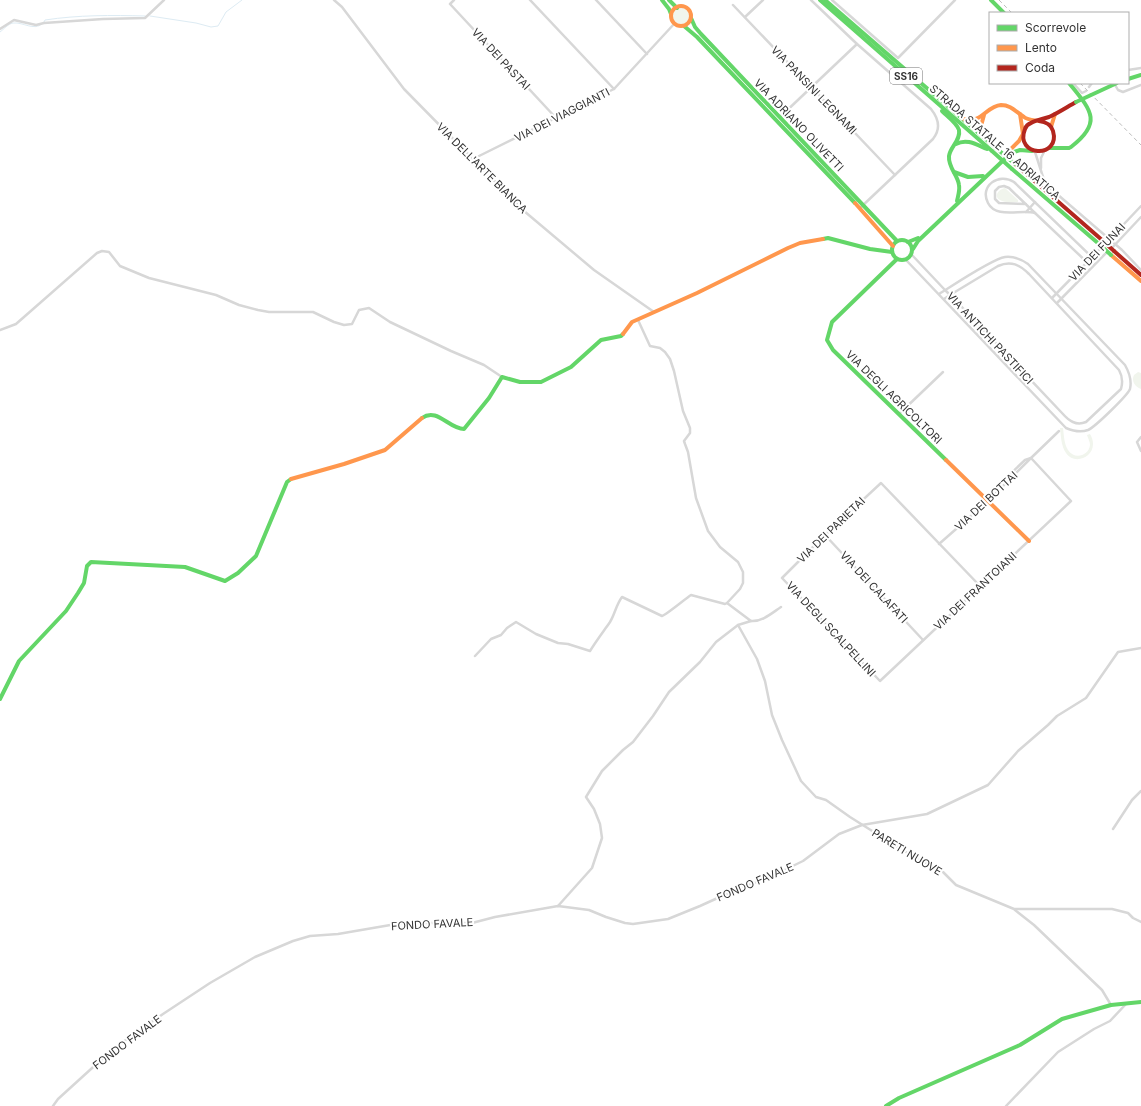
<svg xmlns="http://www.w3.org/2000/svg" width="1141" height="1106" viewBox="0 0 1141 1106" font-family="Inter,sans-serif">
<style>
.green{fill:#f1f5ed}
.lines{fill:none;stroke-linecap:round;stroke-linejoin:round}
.stream{stroke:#ddebf3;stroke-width:1}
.street{stroke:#d7d7d7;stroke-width:2.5}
.fast{stroke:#63d668;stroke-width:4}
.slow{stroke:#ff974d;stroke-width:4}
.jam{stroke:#b3261e;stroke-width:4}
.rail{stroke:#bebebe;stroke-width:1;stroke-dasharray:4 3;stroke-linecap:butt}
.fast-bridge{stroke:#63d668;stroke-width:4}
.jam-bridge{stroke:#b3261e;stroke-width:4}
.labels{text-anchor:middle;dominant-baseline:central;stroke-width:4;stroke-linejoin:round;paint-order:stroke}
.shield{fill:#fff;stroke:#707070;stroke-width:1}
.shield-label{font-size:10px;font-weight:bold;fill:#333}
.street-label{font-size:11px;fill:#333;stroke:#fff}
</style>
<rect width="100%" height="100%" fill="#fff"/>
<g class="green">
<circle cx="681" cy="16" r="8"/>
<path d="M1005 188 1018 200V202C1013 202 1004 203 1000 200 993 196 999 189 1005 188Z"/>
<path d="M1138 372 1141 373V389C1135 387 1131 381 1134 375Z"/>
<path d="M1060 428H1063C1064 435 1064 444 1068 450 1074 460 1089 456 1090 445 1090 442 1088 438 1087 435L1090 434C1092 437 1093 441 1093 444 1093 458 1074 465 1066 453 1061 446 1061 436 1060 428Z"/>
</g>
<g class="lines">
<g class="stream">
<polyline points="150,16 196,23 211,27 218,26 226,12 242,0"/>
<path d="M44 22 45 20C78 15 112 15 145 16"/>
<path d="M0 32C4 29 8 24 13 23 24 22 33 31 42 24"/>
</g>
<g class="street">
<polyline points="334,0 342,7 404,89 524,211 594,270 654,312"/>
<polyline points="454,0 450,4 556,118"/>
<polyline points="530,0 614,89"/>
<polyline points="596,0 647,54"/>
<path d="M811 0 857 44 931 109C939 119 941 129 933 139L860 208"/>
<polyline points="832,0 898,58 955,0"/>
<polyline points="733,5 895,175"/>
<polyline points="745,17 763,0"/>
<polyline points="0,29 14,20 36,25 44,23 103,19 145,18 164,0"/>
<polyline points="1128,70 1141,68"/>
<polyline points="1073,83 1082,93 1086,91"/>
<polyline points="1114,83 1118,90 1123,92 1141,85"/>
<polyline points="1089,87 1092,83"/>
<polyline points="780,117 857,44"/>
<polyline points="1035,152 1043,177 1050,188 1122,250 1141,270"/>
<polyline points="473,159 614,89 674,24"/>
<polyline points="1041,168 1041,158 1044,152"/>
<polyline points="1026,204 999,203 995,199 995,191 999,187 1004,186 1009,188 1035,213"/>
<polyline points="1026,212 1035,202"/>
<polyline points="1106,243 1141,206"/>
<polyline points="1111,249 1141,217"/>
<path d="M912 255 945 290 959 304 1062 413C1069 421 1076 426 1086 422L1121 389C1123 382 1123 377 1119 370L1029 274C1020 265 1011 260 998 266L950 295 944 299"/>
<path d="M906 260 1066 428C1073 431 1080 433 1088 430 1095 427 1127 396 1130 389 1132 380 1129 372 1125 365L1028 264C1021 259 1014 256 1005 257 992 259 952 286 939 294"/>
<path d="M1092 267 1035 213C1021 209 996 219 988 203 979 186 999 172 1014 182L1097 262"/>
<polyline points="1052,298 1102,247"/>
<polyline points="1057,303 1107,252"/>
<polyline points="638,320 650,346 660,348 665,352 670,359 674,371 683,411 690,428 690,433 684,441 685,444 688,452 696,498 708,531 720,547 738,562 743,572 743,583 740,589 727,603 751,621 738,625 757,659 765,681 772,715 782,740 801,781 816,797 826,800 850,817 904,851 943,872 956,885 1014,909 1112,909 1128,913 1133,918 1141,922"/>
<polyline points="0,330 16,324 97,253 102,251 109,252 120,266 149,278 216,295 239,305 258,310 269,312 313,312 334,322 344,325 352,324 359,310 369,308 390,322 451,351 484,365 502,377"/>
<polyline points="899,414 943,372"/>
<polyline points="1141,437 1137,442 1141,451"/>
<polyline points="985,498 1025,460 1031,458 1059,431"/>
<polyline points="825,535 923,640"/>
<polyline points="939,544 988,501 1031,458 1071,501 880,681 782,578 825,535 881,483 980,586"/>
<path d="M751 621C762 622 772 613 781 607"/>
<path d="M475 656 491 639 501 635 507 628 516 622 536 634 558 643 568 644 590 651C596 641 603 632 610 622 615 614 616 605 622 597L662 616C666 615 685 599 691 595L725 604 727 603"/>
<polyline points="1113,829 1132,800 1141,791"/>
<polyline points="558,906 592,868 602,838 600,824 594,809 586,797 602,771 623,750 633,742 653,716 669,692 700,662 716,642 738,625"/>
<polyline points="1015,910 1034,925 1102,990 1111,1005"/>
<polyline points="53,1106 58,1099 113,1049 163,1014 210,983 255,957 293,941 310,936 338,934 402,923 472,923 495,917 558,906 589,910 606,917 625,923 633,924 668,919 700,906 733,891 770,877 803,861 839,834 862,825 927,814 988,785 1018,751 1048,725 1057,716 1086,698 1118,652 1141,648"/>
<polyline points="1006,1106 1058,1052 1094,1029 1110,1021 1126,1004"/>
</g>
<g class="fast">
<polyline points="662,0 669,9 671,14"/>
<polyline points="669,0 677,8"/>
<polyline points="820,0 992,151"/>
<polyline points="825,0 996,148"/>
<polyline points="991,0 1004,13"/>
<polyline points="691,18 695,27 701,34 897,241"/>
<polyline points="684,26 697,37 855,203"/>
<polyline points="1128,79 1141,75"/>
<path d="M942 111C947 116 957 123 959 130 961 140 950 147 949 156 948 168 958 175 959 185 960 191 958 196 957 201"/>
<path d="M956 144C967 138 977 145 987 149"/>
<path d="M1050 148H1069L1071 147C1104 122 1090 109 1069 83"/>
<polyline points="1012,169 1099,244"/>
<polyline points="954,172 968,177 983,176"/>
<polyline points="823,239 828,238 870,249 892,252"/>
<circle cx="902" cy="250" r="10"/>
<polyline points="908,242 918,238"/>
<polyline points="913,249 918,241 1011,153 1020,150 1032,151"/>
<polyline points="897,259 832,322 827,340 833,350 946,460"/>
<path d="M422 418C437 407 449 429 464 429L489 398 502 377 520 382H541L571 367 601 340 621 336 623 334"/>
<polyline points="0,699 19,661 66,611 78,593 84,583 87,566 91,562 185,567 225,581 238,573 256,556 287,482 291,479"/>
<polyline points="886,1106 899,1098 1020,1045 1062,1019 1111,1005 1141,1002"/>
</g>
<g class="slow">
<circle cx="681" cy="16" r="10"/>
<polyline points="1020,114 1023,134"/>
<path d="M964 119C982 124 986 106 1001 105 1011 105 1016 112 1024 117 1028 120 1034 120 1039 121"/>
<polyline points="1051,127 1055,114"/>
<polyline points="983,136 981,126 984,115"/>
<polyline points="1007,153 1019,141 1023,134"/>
<polyline points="855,203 893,246"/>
<polyline points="1111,255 1141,281"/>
<polyline points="623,334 632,322 697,293 788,248 800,243 823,239"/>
<polyline points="946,460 1029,541"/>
<polyline points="291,479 344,464 385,450 422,418"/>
</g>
<g class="jam">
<path d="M1039 121C1046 122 1051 124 1053 131 1061 159 1014 157 1025 129 1026 126 1028 124 1031 123 1036 120 1043 119 1049 117 1058 113 1067 107 1076 102"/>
<polyline points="1015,164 1102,240"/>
<polyline points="1114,251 1141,275"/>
</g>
<g class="rail">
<polyline points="999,0 1012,13"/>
<polyline points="1080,83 1141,145"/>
</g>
<g class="fast-bridge">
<polyline points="1076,102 1117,83"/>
<polyline points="996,148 1015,164"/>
<polyline points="992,151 1012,169"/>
<polyline points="1099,244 1111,255"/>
</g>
<polyline class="jam-bridge" points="1102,240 1114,251"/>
</g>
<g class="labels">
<rect class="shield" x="890" y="68" width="32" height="16" rx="3"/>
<g class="shield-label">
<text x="906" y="76">SS16</text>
</g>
<g class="street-label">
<text transform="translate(501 59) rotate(47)">VIA DEI PASTAI</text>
<text transform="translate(814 90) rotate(46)">VIA PANSINI LEGNAMI</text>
<text transform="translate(562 115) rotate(-27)">VIA DEI VIAGGIANTI</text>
<text transform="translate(799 125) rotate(46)">VIA ADRIANO OLIVETTI</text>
<text transform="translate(995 142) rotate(41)">STRADA STATALE 16 ADRIATICA</text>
<text transform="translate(482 168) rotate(45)">VIA DELL'ARTE BIANCA</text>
<text transform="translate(1097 252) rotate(-46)">VIA DEI FUNAI</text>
<text transform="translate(990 338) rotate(47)">VIA ANTICHI PASTIFICI</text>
<text transform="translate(894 397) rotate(44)">VIA DEGLI AGRICOLTORI</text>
<text transform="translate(986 501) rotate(-43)">VIA DEI BOTTAI</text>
<text transform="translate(831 530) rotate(-44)">VIA DEI PARIETAI</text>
<text transform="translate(874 587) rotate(47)">VIA DEI CALAFATI</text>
<text transform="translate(975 591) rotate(-43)">VIA DEI FRANTOIANI</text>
<text transform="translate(831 629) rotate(47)">VIA DEGLI SCALPELLINI</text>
<text transform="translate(907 852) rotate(31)">PARETI NUOVE</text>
<text transform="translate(755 882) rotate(-23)">FONDO FAVALE</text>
<text transform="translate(432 924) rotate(-3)">FONDO FAVALE</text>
<text transform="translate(127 1042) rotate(-37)">FONDO FAVALE</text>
</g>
</g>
<rect x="989" y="12" width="140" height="72" fill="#ffffff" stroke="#adadad"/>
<rect x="997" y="25" width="20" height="6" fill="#63d668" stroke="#adadad"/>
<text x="1025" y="32" font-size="12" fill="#333333">Scorrevole</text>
<rect x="997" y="45" width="20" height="6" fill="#ff974d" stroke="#adadad"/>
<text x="1025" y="52" font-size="12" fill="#333333">Lento</text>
<rect x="997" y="65" width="20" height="6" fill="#b3261e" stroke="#adadad"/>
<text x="1025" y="72" font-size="12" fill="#333333">Coda</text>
</svg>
